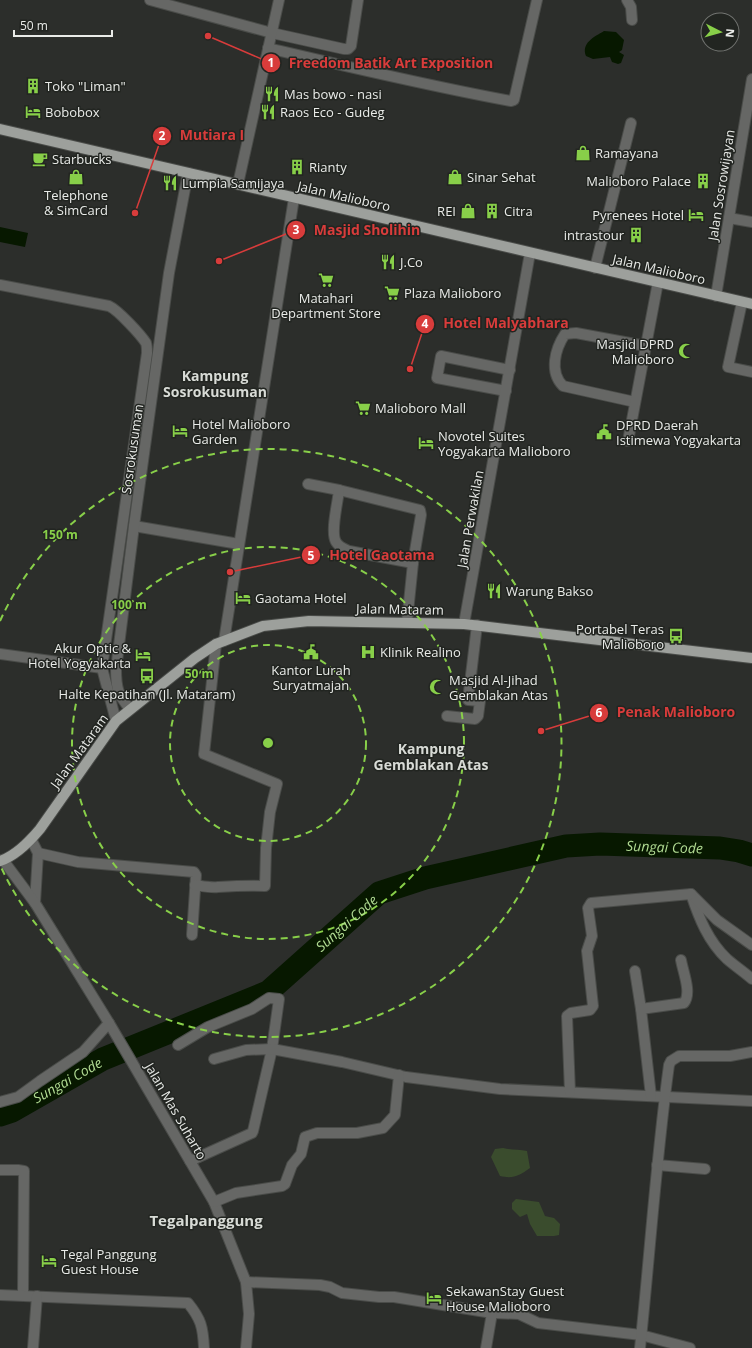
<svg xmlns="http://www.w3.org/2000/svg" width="752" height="1348" viewBox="0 0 752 1348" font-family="'Open Sans',sans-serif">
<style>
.green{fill:#3a4c2d}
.water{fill:#071800}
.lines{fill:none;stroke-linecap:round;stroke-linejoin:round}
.river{stroke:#071800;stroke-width:23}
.minor-casing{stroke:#4a4c49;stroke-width:12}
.major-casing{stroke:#4a4c49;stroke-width:12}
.minor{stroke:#666765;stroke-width:10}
.major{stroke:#9da09c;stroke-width:10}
.ring{fill:none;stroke:#88cf49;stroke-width:2;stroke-dasharray:7 5}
.labels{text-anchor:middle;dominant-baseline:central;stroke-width:3;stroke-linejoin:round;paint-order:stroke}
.poi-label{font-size:13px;fill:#e9ebe8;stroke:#222521;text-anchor:start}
.street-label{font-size:13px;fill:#e9ebe8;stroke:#222521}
.neighbourhood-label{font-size:14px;font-weight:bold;fill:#d8dbd6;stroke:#222521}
.water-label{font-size:14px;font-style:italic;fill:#b2dc93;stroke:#222521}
.quarter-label{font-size:15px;font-weight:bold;fill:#d8dbd6;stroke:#222521}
.centre{fill:#88cf49;stroke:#222521;stroke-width:2}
.ring-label{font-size:12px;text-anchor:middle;font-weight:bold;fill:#88cf49;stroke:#222521;stroke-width:3;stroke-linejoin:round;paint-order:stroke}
.leader{fill:none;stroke:#d83c3b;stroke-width:1.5}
.callout-dot{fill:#d83c3b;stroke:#222521;stroke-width:1.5}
.mark-label{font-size:12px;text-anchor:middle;font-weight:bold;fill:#fff}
.callout-label{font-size:14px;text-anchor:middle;font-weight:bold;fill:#d83c3b;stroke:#222521;stroke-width:3;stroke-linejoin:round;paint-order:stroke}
</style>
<rect width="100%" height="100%" fill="#2c2e2b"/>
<g class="green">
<path d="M503 1148C511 1150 519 1149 527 1151L530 1168C519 1176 513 1179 500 1176L491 1157 495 1149Z"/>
<polygon points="516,1199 539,1202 545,1216 554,1218 560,1224 559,1235 554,1236 537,1236 530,1224 527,1214 520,1217 512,1209 512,1203"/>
</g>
<g class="water">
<path d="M604 31 616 32 624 40 622 50 619 52 624 55 621 63 618 64 612 62 610 57 593 59 586 56C581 43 594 37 604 31Z"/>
<polygon points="0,227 28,233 25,247 0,242"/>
</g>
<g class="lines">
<path class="river" id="s1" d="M0 1115 12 1111 103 1059 268 992 379 893 425 878 566 846 600 844 720 848 739 851 752 855"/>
<g class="minor-casing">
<g id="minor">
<polyline points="150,0 272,33 344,49 348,49 351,46 358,0"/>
<polyline points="627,0 631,7 632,20"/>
<path d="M268 48C349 67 429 86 511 101L514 100 537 0"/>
<polyline points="238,184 279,0"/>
<polyline points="729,218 752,222"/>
<polyline points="595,268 631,123"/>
<path d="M0 285 109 306C118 310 141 335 146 343 147 346 147 350 147 353L102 668 116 721"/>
<polyline points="716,296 752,79"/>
<polyline points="742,302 728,367 752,372"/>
<polyline points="506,391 437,378 441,356 510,370"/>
<path d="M635 402 563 386C549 372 555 349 565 334L576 333 646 346"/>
<polyline points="628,441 658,282"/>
<polyline points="308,484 339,490 420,510 421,515 413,563 407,622"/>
<path d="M339 490C338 502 330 532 336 542 339 547 345 549 349 551L413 563"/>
<polyline points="134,526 239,544"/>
<polyline points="464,624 530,253"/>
<polyline points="224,641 294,198"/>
<polyline points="0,654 102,668"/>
<path d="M130 709C118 695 116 688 116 669L134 526 169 273 188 173"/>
<polyline points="447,716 475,719 478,716 480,701 468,700 477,625"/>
<polyline points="31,839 38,853 35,903"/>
<polyline points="38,853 78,862 194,872 196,875 192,935"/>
<polyline points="3,860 35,903 109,1023 214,1202 246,1282 249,1314 246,1348"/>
<path d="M195 885C202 886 211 888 218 887 233 886 249 885 265 886L266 848 270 812 277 784 204 754 216 644"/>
<path d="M691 894C699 918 708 941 727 959 735 966 744 972 752 979"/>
<polyline points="692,895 717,920 752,945"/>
<polyline points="635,971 641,1009"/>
<polyline points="178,1045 208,1027 252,1009 269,998 279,999 272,1049 253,1131 252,1133 190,1161"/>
<polyline points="214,1059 246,1050 272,1049 342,1062 406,1077 500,1089 752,1101"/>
<polyline points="570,1092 567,1016 571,1013 590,1010 593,1006 587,951 592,936 588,908 591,903 691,894"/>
<path d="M651 1096 641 1009 684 1003C692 993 683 972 681 960"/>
<polyline points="0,1102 18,1097 40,1081 83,1052 109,1023"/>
<polyline points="657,1165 705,1169"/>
<polyline points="0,1170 18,1170 24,1171 23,1295"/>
<polyline points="214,1202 236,1193 282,1186 285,1184 292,1165 301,1154 305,1137 317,1133 357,1133 383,1128 395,1115 399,1075"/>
<polyline points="246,1282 320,1285 330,1287 342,1293 379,1297 394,1297 492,1313 519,1314 538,1323 641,1335 690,1348"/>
<path d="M0 1295 188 1303C201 1319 203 1327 204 1348"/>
<polyline points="33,1348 37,1296"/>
<polyline points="486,1348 492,1313"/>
<path d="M640 1348C650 1254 656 1159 669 1065L671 1061 679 1056H730L752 1052"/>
</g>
</g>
<g class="major-casing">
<g id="major">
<polyline points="0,129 752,304"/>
<path d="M0 861C15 856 30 841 40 829L116 721 195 658 216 644 263 626 309 621 464 624 752 658"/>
</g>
</g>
<use href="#minor" class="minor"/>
<use href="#major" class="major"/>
</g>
<g class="ring">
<circle cx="268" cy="743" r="98"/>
<circle cx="268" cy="743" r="196"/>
<path d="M0 621A294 294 0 1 1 0 865"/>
</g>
<defs>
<g id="building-bare" transform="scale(1.2)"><path d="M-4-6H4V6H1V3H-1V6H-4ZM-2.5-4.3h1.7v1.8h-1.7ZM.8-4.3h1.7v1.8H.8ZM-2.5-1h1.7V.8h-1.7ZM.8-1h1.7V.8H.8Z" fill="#88cf49" stroke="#222521" stroke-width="2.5" paint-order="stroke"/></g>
<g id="restaurant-bare" transform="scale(1.2)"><path d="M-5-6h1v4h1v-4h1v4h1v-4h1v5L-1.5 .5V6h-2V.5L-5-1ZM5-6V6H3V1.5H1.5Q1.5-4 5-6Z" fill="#88cf49" stroke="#222521" stroke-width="2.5" paint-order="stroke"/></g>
<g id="hotel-bare" transform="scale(1.2)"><path d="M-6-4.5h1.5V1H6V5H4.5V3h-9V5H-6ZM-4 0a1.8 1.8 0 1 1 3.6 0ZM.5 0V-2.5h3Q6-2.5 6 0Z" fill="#88cf49" stroke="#222521" stroke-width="2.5" paint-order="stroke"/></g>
<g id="shop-bare" transform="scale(1.2)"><path d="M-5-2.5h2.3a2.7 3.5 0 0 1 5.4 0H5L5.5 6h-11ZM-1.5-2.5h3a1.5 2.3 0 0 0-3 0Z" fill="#88cf49" stroke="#222521" stroke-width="2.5" paint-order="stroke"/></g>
<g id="cafe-bare" transform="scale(1.2)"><path d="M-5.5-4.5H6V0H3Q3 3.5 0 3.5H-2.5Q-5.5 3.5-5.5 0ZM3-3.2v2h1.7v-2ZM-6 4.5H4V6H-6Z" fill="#88cf49" stroke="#222521" stroke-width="2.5" paint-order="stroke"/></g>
<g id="supermarket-bare" transform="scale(1.2)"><path d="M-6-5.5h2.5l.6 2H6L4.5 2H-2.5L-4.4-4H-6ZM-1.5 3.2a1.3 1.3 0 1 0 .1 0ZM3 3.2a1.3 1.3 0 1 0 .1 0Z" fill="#88cf49" stroke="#222521" stroke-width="2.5" paint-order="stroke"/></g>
<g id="mosque-bare" transform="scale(1.2)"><path d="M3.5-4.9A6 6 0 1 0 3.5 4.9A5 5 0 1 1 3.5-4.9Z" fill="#88cf49" stroke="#222521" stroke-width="2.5" paint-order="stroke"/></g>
<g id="civic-bare" transform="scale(1.2)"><path d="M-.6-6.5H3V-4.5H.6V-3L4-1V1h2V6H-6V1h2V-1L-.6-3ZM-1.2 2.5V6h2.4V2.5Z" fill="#88cf49" stroke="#222521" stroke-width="2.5" paint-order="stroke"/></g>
<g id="bus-bare" transform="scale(1.2)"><path d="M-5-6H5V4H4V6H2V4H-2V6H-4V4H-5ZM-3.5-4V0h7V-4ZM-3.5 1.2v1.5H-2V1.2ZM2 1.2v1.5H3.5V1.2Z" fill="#88cf49" stroke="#222521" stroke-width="2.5" paint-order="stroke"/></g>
<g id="hospital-bare" transform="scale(1.2)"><path d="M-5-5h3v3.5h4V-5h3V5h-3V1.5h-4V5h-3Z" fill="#88cf49" stroke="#222521" stroke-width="2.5" paint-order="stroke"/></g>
</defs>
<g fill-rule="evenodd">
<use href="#building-bare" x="33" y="86"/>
<use href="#restaurant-bare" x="272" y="94"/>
<use href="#hotel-bare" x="33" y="112"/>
<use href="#restaurant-bare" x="268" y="112"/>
<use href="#shop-bare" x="583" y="153"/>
<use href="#cafe-bare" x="40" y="159"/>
<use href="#building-bare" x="297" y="167"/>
<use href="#shop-bare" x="76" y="177"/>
<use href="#shop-bare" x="455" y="177"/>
<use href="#building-bare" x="703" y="181"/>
<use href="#restaurant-bare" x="170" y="183"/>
<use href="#shop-bare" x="468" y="211"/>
<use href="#building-bare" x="492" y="211"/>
<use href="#hotel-bare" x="696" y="215"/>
<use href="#building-bare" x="636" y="235"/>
<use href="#restaurant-bare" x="388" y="262"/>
<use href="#supermarket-bare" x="326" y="280"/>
<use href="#supermarket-bare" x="392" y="293"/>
<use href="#mosque-bare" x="686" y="351"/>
<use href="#supermarket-bare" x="363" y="408"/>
<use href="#hotel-bare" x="180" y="431"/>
<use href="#civic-bare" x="604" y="432"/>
<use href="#hotel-bare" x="426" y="443"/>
<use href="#restaurant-bare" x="494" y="591"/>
<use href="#hotel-bare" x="243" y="598"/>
<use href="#bus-bare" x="676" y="636"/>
<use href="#civic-bare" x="311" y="652"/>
<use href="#hospital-bare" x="368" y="652"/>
<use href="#hotel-bare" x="143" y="655"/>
<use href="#bus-bare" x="147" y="676"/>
<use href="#mosque-bare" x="437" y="687"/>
<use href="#hotel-bare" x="49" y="1261"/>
<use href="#hotel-bare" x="434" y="1298"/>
</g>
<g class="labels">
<g class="poi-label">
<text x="45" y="86">Toko "Liman"</text>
<text x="284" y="94">Mas bowo - nasi</text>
<text x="45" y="112">Bobobox</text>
<text x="280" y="112">Raos Eco - Gudeg</text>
<text x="595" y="153">Ramayana</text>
<text x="52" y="159">Starbucks</text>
<text x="309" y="167">Rianty</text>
<text x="467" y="177">Sinar Sehat</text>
<text x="691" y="181" text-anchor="end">Malioboro Palace</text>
<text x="182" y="183">Lumpia Samijaya</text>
<text x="76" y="195" text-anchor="middle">Telephone<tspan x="76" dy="15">&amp; SimCard</tspan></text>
<text x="456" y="211" text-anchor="end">REI</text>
<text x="504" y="211">Citra</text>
<text x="684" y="215" text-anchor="end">Pyrenees Hotel</text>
<text x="624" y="235" text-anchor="end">intrastour</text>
<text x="400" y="262">J.Co</text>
<text x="404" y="293">Plaza Malioboro</text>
<text x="326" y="298" text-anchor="middle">Matahari<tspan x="326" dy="15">Department Store</tspan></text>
<text x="674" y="344" text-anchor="end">Masjid DPRD<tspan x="674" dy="15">Malioboro</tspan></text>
<text x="375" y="408">Malioboro Mall</text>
<text x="192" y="424">Hotel Malioboro<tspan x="192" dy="15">Garden</tspan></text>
<text x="616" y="425">DPRD Daerah<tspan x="616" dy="15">Istimewa Yogyakarta</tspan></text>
<text x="438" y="436">Novotel Suites<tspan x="438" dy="15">Yogyakarta Malioboro</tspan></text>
<text x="506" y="591">Warung Bakso</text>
<text x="255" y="598">Gaotama Hotel</text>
<text x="664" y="629" text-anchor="end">Portabel Teras<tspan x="664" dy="15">Malioboro</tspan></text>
<text x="131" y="648" text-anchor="end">Akur Optic &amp;<tspan x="131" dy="15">Hotel Yogyakarta</tspan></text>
<text x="380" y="652">Klinik Realino</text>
<text x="311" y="670" text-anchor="middle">Kantor Lurah<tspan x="311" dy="15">Suryatmajan</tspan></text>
<text x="449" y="680">Masjid Al-Jihad<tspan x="449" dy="15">Gemblakan Atas</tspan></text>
<text x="147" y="694" text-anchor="middle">Halte Kepatihan (Jl. Mataram)</text>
<text x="61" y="1254">Tegal Panggung<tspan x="61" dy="15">Guest House</tspan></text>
<text x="446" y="1291">SekawanStay Guest<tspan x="446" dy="15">House Malioboro</tspan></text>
</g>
<g class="street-label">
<text transform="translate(721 185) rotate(-81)">Jalan Sosrowijayan</text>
<text transform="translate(344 196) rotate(13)">Jalan Malioboro</text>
<text transform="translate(659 269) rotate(13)">Jalan Malioboro</text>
<text transform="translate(132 449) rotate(-82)">Sosrokusuman</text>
<text transform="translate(470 519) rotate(-80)">Jalan Perwakilan</text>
<text transform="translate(400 609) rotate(1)">Jalan Mataram</text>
<text transform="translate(79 751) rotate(-54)">Jalan Mataram</text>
<text transform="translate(176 1111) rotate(60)">Jalan Mas Suharto</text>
</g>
<g class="neighbourhood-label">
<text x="215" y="375">Kampung<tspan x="215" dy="16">Sosrokusuman</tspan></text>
<text x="431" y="748">Kampung<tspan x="431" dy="16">Gemblakan Atas</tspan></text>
</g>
<g class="water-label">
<text stroke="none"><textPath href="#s1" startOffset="736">Sungai Code</textPath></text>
<text stroke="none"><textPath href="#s1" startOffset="400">Sungai Code</textPath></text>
<text stroke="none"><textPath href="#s1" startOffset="76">Sungai Code</textPath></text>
</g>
<g class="quarter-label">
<text x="206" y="1220">Tegalpanggung</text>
</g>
</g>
<circle cx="268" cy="743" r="6" class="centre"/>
<g class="ring-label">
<text x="60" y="539">150 m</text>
<text x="129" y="609">100 m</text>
<text x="199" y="678">50 m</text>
</g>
<path class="leader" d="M208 36L271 63M135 213L162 136M219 261L296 230M410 369L425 324M230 572L311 555M541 731L599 713"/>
<g class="callout-dot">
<circle cx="208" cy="36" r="4"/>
<circle cx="135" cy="213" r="4"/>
<circle cx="219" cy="261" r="4"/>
<circle cx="410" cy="369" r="4"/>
<circle cx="230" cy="572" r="4"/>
<circle cx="541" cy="731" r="4"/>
<circle cx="271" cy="63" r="10"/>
<circle cx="162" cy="136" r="10"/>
<circle cx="296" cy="230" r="10"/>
<circle cx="425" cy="324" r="10"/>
<circle cx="311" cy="555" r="10"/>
<circle cx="599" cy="713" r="10"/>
</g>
<g class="mark-label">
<text x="271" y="67">1</text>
<text x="162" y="140">2</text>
<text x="296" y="234">3</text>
<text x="425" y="328">4</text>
<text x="311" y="560">5</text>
<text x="599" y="717">6</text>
</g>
<g class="callout-label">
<text x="391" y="68">Freedom Batik Art Exposition</text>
<text x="212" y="140">Mutiara I</text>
<text x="367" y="235">Masjid Sholihin</text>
<text x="506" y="328">Hotel Malyabhara</text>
<text x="382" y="560">Hotel Gaotama</text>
<text x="676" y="717">Penak Malioboro</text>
</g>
<g transform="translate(720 32) rotate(96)"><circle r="19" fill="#222521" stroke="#727471"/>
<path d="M0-3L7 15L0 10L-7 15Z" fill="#88cf49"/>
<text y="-6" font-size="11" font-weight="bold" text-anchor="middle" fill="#e9ebe8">N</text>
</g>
<path d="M14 30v6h98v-6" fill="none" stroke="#e9ebe8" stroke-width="2"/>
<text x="20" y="30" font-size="12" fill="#e9ebe8" stroke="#222521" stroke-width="3" paint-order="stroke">50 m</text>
</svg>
